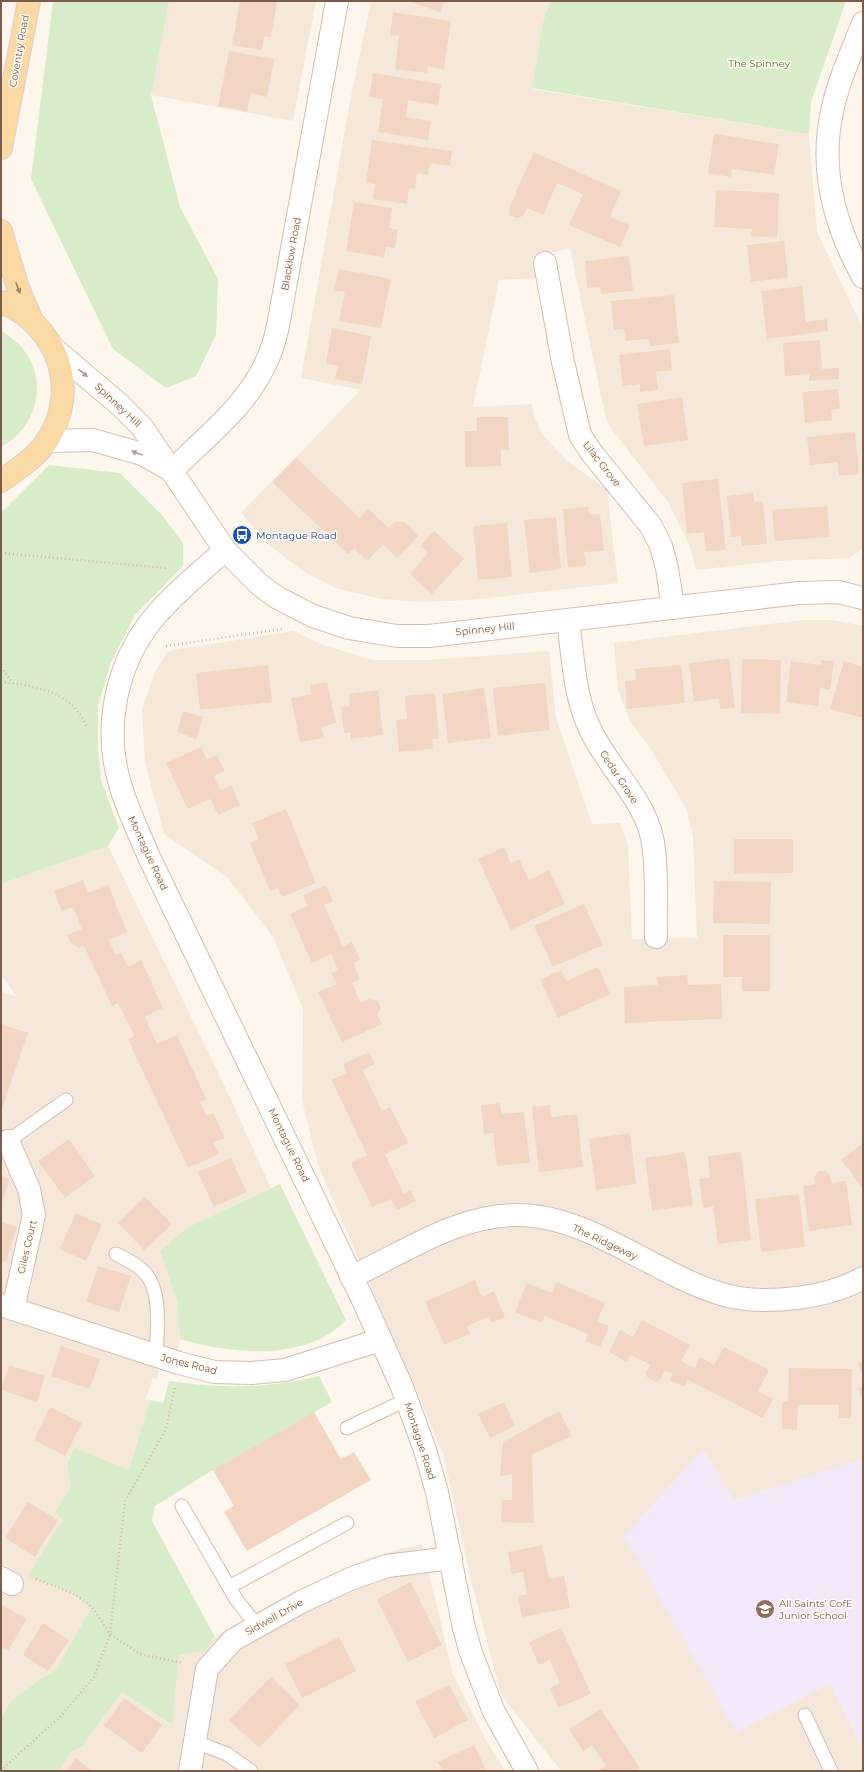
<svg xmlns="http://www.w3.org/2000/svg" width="864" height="1772" viewBox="0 0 864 1772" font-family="Montserrat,sans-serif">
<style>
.residential{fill:#f5e8da}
.education{fill:#f3e8fa}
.green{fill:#d8ecc9}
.building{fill:#f3d5c3}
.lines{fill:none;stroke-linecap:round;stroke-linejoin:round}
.lane-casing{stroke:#d1beb0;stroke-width:15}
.street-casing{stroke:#d1beb0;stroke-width:24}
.secondary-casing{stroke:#d6c0b0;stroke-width:24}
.primary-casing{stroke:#dad1cd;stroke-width:24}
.path{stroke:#d9b8a5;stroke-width:2.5;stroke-dasharray:1 3;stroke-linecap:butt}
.lane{stroke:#fff;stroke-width:13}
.street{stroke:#fff;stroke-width:22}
.secondary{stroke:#fff;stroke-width:22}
.primary{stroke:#fbd9a5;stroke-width:22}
.oneway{fill:#a18267}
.oneway2{fill:#af9d94}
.labels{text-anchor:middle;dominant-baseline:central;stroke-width:3;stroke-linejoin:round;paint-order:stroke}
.street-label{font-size:10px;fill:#7a5c4d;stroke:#fffaf3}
.park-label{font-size:10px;fill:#537a41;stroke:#fffaf3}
.transit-label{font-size:10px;fill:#164399;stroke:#fffaf3;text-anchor:start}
.education-label{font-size:10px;fill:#785e54;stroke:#fffaf3;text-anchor:start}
</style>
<rect width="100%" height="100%" fill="#fdf6ec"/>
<g class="residential">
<polygon points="169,1 316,1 293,121 151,95"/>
<polygon points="371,1 550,1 543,22 532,89 809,134 817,232 863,329 862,549 850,558 777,561 696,570 689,544 668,502 613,431 606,419 570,249 536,255 541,278 499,280 473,407 532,404 534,416 543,435 567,461 607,490 618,583 471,600 422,602 381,599 336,588 304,572 269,545 241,513 361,390 301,378 350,101"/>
<polygon points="803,620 833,620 863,626 863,1459 734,1501 703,1449 736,1732 830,1683 863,1749 863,1771 561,1771 501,1695 471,1580 443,1453 318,1165 302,1100 303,1009 273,937 228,878 164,834 145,763 142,709 155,672 168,651 293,631 321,644 372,660 428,660 549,651 556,718 592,824 620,823 628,844 632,939 697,938 693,837 687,810 652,751 630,721 618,690 614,643"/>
<polygon points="108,846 227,1091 271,1188 186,1228 160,1251 177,1301 180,1339 175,1362 161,1357 157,1379 153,1378 146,1399 150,1400 129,1471 75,1449 67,1465 71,1487 55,1512 64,1518 60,1524 72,1593 91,1608 56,1670 44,1677 1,1719 1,991 17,997 1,975 1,884"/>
<polygon points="422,1544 453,1674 486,1740 505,1771 59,1771 72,1751 82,1747 122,1692 171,1725 179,1655 205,1651 215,1637 249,1616 304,1587 369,1558 396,1550"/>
</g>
<polygon class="education" points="703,1449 734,1501 863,1459 863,1749 830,1683 736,1732 624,1536"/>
<g class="green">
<polygon points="53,1 169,1 151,95 180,207 218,279 216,335 196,376 166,388 113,349 31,179"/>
<polygon points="550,1 846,1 811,102 809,134 532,88 543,22"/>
<path d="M1 331C11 337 20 344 26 353 48 386 35 429 1 447Z"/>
<polygon points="49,465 120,473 162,515 183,543 183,566 135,615 110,664 98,707 98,748 101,780 119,828 108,846 1,884 1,513"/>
<path d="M280 1184 346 1320C307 1362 230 1354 180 1339L177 1301 160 1251 186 1228Z"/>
<path d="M319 1376 332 1402 213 1470 155 1506 152 1521 215 1637 205 1651 179 1655 172 1725 122 1692 82 1747 72 1751 59 1771H1V1719L11 1701 44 1677 56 1670 91 1608 72 1593 28 1576 63 1519 55 1512 71 1487 67 1465 74 1448 129 1470 150 1400 163 1403 169 1381C222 1389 266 1389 319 1376Z"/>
</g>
<g class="building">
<polygon points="240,1 277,1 271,37 264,36 262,50 232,45"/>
<polygon points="409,1 444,1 440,12"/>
<polygon points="393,12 451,21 444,69 428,67 427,73 395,69 399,36 390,35"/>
<polygon points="229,51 274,59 267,97 251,93 247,111 218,106"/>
<polygon points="373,73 441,84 438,105 408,100 406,117 431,121 428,140 378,132 383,99 369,97"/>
<polygon points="714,134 779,144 774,175 732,169 731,177 708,173"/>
<polygon points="372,140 452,151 450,166 430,163 428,175 417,173 415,189 409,188 407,204 373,199 375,184 366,183"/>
<polygon points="534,152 621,191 610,217 630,225 620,247 569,225 583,194 557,183 543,215 527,208 523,216 517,218 509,215 510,206"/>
<polygon points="716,190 779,193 777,238 751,236 752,229 714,227"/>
<polygon points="354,202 392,208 389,228 398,230 395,248 386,247 384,257 346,251"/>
<polygon points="784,241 788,277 751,282 747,245"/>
<polygon points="629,256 633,291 601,294 600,287 587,288 585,261"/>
<polygon points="339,269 391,279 381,328 339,321 345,292 334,291"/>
<polygon points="802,286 806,322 827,319 828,331 767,339 761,291"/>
<polygon points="674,295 679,343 650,346 649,339 626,341 624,329 614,330 611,301"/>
<polygon points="332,328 371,336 362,384 335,379 338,366 326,364"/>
<polygon points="820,340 822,369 839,368 839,379 809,381 809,374 785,376 783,343"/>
<polygon points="670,349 672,370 656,372 658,390 640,392 640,384 623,386 619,355"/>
<polygon points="838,389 840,409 831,410 832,420 805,423 802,392"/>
<polygon points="682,397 688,440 644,446 637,404"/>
<polygon points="477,417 508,417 509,450 501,450 501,466 465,467 465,431 477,431"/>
<polygon points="855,432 859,474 839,476 838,462 810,465 807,437"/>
<polygon points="296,458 360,518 368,509 389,528 394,522 405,522 418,536 397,558 383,545 367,561 354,548 348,554 272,482"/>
<polygon points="718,479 726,550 706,551 704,532 687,534 682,483"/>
<polygon points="753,493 754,502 763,501 767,544 742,546 741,536 731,537 727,496"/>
<polygon points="827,506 830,537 775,541 772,510"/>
<polygon points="588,507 589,515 600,514 604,551 584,552 586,566 568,567 563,509"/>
<polygon points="556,517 561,569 530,573 524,520"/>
<polygon points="507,523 512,577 478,580 473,526"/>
<polygon points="434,531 464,559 432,594 410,574 428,553 420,546"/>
<polygon points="729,658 735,708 720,709 719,698 694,702 689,663"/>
<polygon points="742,659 781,660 780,714 741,713"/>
<polygon points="821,660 834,661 830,690 820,688 818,706 786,702 791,661 821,665"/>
<polygon points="844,661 863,667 863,718 830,709"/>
<polygon points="268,665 272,702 200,710 196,673"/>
<polygon points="681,665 685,703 627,709 625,681 636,680 635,669"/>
<polygon points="327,682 336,723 321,727 324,738 300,742 291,698 311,694 310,685"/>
<polygon points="545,683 550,730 498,736 493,688"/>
<polygon points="484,688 491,738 448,743 442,694"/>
<polygon points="378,690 383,735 351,739 351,732 344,733 341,707 350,706 349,694"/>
<polygon points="435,693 439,738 432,739 433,749 399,752 396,720 407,719 405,696"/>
<polygon points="183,711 203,717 196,739 177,732"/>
<polygon points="201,747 207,759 217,755 225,771 214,776 220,790 231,785 240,805 218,815 210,799 188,809 166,763"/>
<polygon points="286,809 316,883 282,897 278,888 270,891 250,843 259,839 252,823"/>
<polygon points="734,839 793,839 793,873 734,874"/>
<polygon points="504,847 511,863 519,859 529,880 549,870 565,904 511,930 478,859"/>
<polygon points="83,880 88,893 108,885 127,932 109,940 115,955 121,953 128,967 141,960 163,1008 145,1017 157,1044 177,1035 206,1099 200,1102 206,1116 213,1113 225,1138 213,1143 219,1154 188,1168 128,1039 134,1036 118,1003 112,1006 84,946 79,948 71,943 67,935 82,929 73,907 62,911 54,891"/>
<polygon points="714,881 771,882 770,924 713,923"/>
<polygon points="326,885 333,901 324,905 343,947 352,942 360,960 353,963 360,979 352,983 361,1003 370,999 378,1001 381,1008 377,1014 382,1024 342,1042 318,992 337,984 331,973 338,970 331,954 312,963 290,914 308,906 303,895"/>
<polygon points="584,904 603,945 553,967 534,926"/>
<polygon points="723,935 770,935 770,991 742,991 742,977 723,977"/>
<polygon points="598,967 610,994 558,1018 540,980 561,970 566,981"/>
<polygon points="687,975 688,985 721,984 722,1019 625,1023 624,987 658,985 657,977"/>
<polygon points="1,1024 28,1033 1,1111"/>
<polygon points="369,1052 375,1064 363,1070 382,1111 390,1107 408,1143 385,1154 404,1194 411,1190 416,1201 397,1210 391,1199 372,1207 351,1163 367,1155 332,1080 347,1073 343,1064"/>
<polygon points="500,1103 502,1114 524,1112 530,1163 497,1166 493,1133 484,1134 481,1105"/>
<polygon points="550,1105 551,1117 577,1114 583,1167 539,1172 532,1107"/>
<polygon points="630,1133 636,1184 596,1190 589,1139"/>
<polygon points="69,1139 95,1176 65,1198 38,1161"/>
<polygon points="863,1143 863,1188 841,1160"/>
<polygon points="685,1152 693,1205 652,1211 645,1158"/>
<polygon points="741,1152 751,1240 718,1244 713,1206 703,1208 699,1179 710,1178 708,1156"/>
<polygon points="231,1158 247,1192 214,1207 198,1172"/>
<polygon points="819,1171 826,1171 830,1175 831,1183 846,1181 852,1225 809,1231 803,1186 815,1184 814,1177"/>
<polygon points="1,1176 10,1179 1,1206"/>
<polygon points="799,1194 805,1247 761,1252 755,1199"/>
<polygon points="145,1197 172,1224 144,1250 118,1223"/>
<polygon points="76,1213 102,1225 86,1261 60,1249"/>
<polygon points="1,1222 17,1227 6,1262 1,1260"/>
<polygon points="98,1266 131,1276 119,1312 86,1302"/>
<polygon points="475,1280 482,1297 494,1291 505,1317 491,1323 488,1317 467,1326 470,1334 444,1345 425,1302"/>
<polygon points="556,1282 605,1303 597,1321 609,1326 600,1347 585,1341 588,1334 545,1316 542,1323 515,1312 527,1283 552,1293"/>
<polygon points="642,1320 690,1345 681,1361 695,1368 700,1357 714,1365 724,1347 769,1370 758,1391 773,1399 763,1418 688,1380 685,1387 670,1380 673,1374 665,1370 660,1380 655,1382 648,1378 645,1374 650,1365 645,1362 630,1355 627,1362 609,1352 620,1330 633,1337"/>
<polygon points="61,1346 100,1359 90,1389 51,1376"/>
<polygon points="863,1361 863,1377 858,1363"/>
<polygon points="9,1365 45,1376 37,1402 1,1390"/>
<polygon points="789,1368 852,1369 851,1418 839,1418 839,1405 798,1405 797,1430 782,1429 782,1401 788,1402"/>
<polygon points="863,1387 863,1403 858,1388"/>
<polygon points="504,1402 515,1426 490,1438 478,1414"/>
<polygon points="50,1407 82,1423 65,1456 34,1440"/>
<polygon points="559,1411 572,1436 532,1454 534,1523 501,1522 502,1500 512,1500 512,1474 500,1476 503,1442"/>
<polygon points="314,1412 341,1459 354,1452 371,1480 247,1551 224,1512 234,1506 213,1470"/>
<polygon points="28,1502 58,1520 35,1557 5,1538"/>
<polygon points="542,1545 549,1579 564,1576 570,1608 522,1617 518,1596 527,1594 523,1572 512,1574 508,1552"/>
<polygon points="411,1582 442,1645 408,1662 377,1599"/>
<polygon points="1,1604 27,1619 8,1651 1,1647"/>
<polygon points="43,1623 69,1640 48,1671 23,1655"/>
<polygon points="561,1628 591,1694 558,1708 550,1688 560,1683 550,1660 539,1665 529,1642"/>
<polygon points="339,1637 356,1671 302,1698 285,1664"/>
<polygon points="271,1677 300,1705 259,1748 229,1720"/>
<polygon points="449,1685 468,1720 434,1738 415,1702"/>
<polygon points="124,1698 162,1725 142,1753 104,1726"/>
<polygon points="601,1709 640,1768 635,1771 598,1771 606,1766 592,1745 583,1751 569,1729"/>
<polygon points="474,1745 487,1771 443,1771 438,1762"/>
<polygon points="76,1758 92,1771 66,1771"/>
</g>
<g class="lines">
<g class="lane-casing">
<g id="lane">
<polyline points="8,1141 66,1100"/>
<path d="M116 1254C125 1259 135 1263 142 1270 163 1287 157 1332 156 1355"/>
<polyline points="347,1428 406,1400"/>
<polyline points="182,1506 236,1599 257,1626"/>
<polyline points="229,1587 347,1523"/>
<polyline points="805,1715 831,1771"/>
<polyline points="196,1742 227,1754 251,1771"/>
</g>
</g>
<g class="street-casing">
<g id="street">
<path d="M863 23C852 52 838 81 832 112 819 170 835 226 863 277"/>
<polyline points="545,263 563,362 580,435 591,452 651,526 661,546 667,568 673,608"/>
<path d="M172 471C207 435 248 406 268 358 277 338 280 315 284 293L337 1"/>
<path d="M225 550C201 572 173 594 152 620 116 665 103 728 120 784 127 809 139 833 149 857L363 1300 402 1387 425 1450 437 1492 464 1628 471 1653 494 1712 527 1771"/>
<path d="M568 620C573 656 574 696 590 729 607 766 642 796 652 837 658 866 655 907 656 937"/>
<polyline points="8,1141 29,1189 34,1215 13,1309"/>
<path d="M351 1277C404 1253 456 1215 517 1215 588 1215 652 1272 718 1293 742 1301 772 1301 797 1298 820 1295 842 1290 863 1278"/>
<polyline points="1,1305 179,1363 214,1372 252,1373 285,1370 380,1340"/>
<polyline points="1,1578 12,1584"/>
<polyline points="190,1771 207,1669 233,1640 301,1602 350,1579 387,1566 451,1558"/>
</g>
</g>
<g class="secondary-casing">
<g id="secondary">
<polyline points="53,348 120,405 142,427 225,550 261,586 278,598 313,616 349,628 397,636 429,636 799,593 838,592 863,598"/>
<polyline points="47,441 93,440 142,454 167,468"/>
</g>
</g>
<g class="primary-casing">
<g id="primary">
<polyline points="1,148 29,1"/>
<polyline points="1,231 18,288 31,319"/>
<path d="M1 302C57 324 81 389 47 441 36 458 17 469 1 481"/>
</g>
</g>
<g class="path">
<polyline points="1,553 166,568"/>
<polyline points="166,646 282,629"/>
<polyline points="1,667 13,683"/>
<path d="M1 682C33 685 74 692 86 726"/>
<polyline points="36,1579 72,1593 86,1602 95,1611 110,1634 140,1654 183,1663"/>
<polyline points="1,1771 13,1759 59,1718 94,1677 110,1634 125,1501 166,1429 175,1387"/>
</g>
<use href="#lane" class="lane"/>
<use href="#street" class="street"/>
<use href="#secondary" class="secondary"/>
<use href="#primary" class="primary"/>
</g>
<defs><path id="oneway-solid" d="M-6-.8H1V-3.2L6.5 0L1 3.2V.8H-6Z"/></defs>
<use class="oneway" href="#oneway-solid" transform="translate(18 288) rotate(69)"/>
<g class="oneway2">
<use href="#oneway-solid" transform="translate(83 373) rotate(40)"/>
<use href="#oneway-solid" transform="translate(137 453) rotate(-160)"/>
</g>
<defs>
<g id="bus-disc" transform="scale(1)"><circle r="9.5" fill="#1a4fb4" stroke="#fffaf3"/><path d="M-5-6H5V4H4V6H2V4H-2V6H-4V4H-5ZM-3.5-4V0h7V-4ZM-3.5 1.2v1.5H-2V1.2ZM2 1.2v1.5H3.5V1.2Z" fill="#fff"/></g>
<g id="school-disc" transform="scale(1)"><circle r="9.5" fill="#8d6e63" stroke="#fffaf3"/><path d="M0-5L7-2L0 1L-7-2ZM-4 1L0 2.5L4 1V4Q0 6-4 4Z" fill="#fff"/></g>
</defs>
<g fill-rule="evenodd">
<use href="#bus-disc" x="242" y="535"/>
<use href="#school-disc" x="765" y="1609"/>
</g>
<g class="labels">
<g class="street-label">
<text transform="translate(19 51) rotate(-80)">Coventry Road</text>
<text transform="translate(291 254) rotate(-80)">Blacklow Road</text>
<text transform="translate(118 405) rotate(43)">Spinney Hill</text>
<text transform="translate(602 464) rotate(52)">Lilac Grove</text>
<text transform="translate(485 629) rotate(-6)">Spinney Hill</text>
<text transform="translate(619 777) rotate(57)">Cedar Grove</text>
<text transform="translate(148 853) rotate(65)">Montague Road</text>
<text transform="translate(289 1145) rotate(64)">Montague Road</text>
<text transform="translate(605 1242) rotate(25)">The Ridgeway</text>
<text transform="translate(27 1247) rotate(-77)">Giles Court</text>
<text transform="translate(189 1364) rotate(14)">Jones Road</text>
<text transform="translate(420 1441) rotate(72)">Montague Road</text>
<text transform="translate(274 1617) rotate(-29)">Sidwell Drive</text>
</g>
<g class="park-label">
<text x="759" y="63">The Spinney</text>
</g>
<g class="transit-label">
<text x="256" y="535">Montague Road</text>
</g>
<g class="education-label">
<text x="779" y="1603">All Saints' CofE<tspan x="779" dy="12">Junior School</tspan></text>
</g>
</g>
<rect width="864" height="1772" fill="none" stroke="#7a5c4d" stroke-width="4"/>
</svg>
